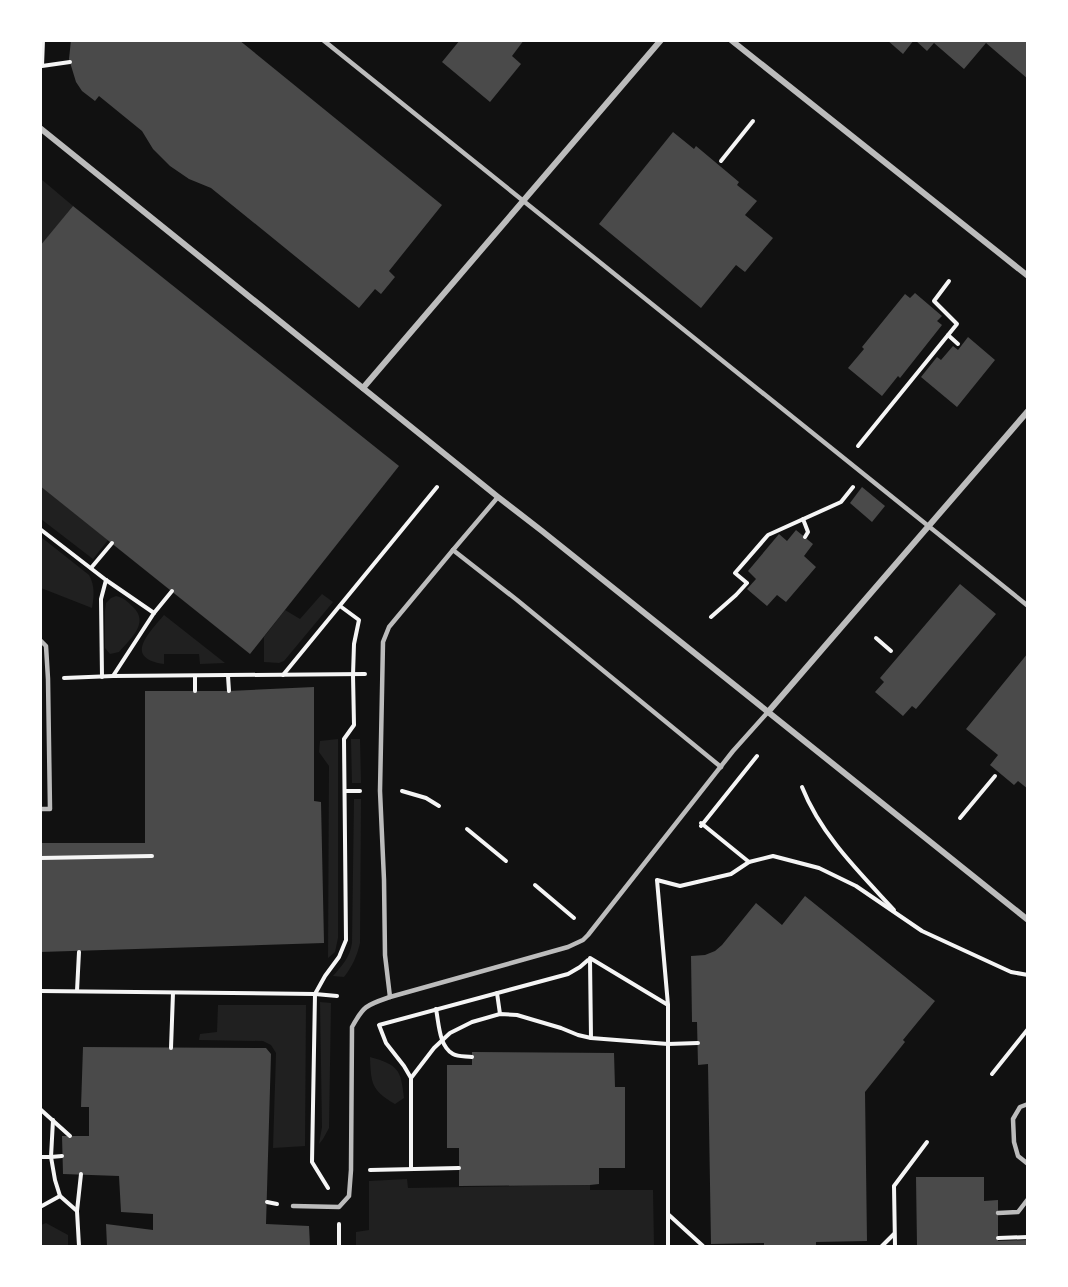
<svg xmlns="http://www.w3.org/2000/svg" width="1068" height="1287" viewBox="0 0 1068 1287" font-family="Lato,sans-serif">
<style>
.green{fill:#202020}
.building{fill:#4a4a4a}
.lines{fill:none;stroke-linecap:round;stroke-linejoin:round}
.path{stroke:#f5f5f5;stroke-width:4}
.service{stroke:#bcbcbc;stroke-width:4.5}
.minor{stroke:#bcbcbc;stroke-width:6}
</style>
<rect width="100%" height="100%" fill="#111"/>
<g class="green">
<polygon points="41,179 73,206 41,246"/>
<polygon points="40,486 108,540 93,559 41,519"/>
<path d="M41 537 89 575C95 586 94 596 92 608L41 588Z"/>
<polygon points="322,594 333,602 284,661 279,663 264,662 264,637 285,610 300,619"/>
<path d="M116 596C124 598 127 601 133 607 150 623 130 639 119 652L110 654 105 648V611L106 603 111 598Z"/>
<path d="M164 615 225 663 200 664 199 654H164V664C123 658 149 633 164 615Z"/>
<polygon points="338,739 338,938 335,952 328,958 329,766 319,752 320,741"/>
<polygon points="351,739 360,739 361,783 352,783"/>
<path d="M354 799H361L360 943C357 956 352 967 344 977L333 976C342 966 350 957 352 943Z"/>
<polygon points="320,1002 331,1003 329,1128 323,1139 319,1144 322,1127"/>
<polygon points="218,1005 306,1005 305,1146 273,1148 276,1053 271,1045 263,1041 199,1040 200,1034 217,1032"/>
<path d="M370 1057C398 1065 401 1069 404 1098L395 1104C371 1090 371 1083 370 1057Z"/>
<polygon points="407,1179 408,1188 590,1185 590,1190 653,1190 654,1246 356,1246 356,1232 369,1230 369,1181"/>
<polygon points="46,1223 68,1235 68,1246 41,1246 41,1225"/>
</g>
<g class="building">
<polygon points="71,40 239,40 442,205 389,271 395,277 381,294 375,289 359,308 211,188 189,179 170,166 153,149 142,131 99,96 95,101 82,91 76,82 69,59"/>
<polygon points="460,40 524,40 512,56 521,64 490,102 442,62"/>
<polygon points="887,40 914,40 903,54"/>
<polygon points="915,40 1028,40 1028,79 986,43 964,69 934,43 927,51"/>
<polygon points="673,132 694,149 696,146 739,182 737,185 757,201 745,215 773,238 745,272 736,265 701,308 599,224"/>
<polygon points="73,206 399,466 250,654 40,486 40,246"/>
<polygon points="915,293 942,316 937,321 942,325 900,378 898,376 882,396 848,368 864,349 862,347 905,294 910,298"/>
<polygon points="968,337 995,360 957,407 921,377 937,357 941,360 953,346 958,350"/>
<polygon points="862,487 885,506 872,522 850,503"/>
<polygon points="796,530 813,544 804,556 816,567 786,602 777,595 767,606 747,589 756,579 748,571 779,534 787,541"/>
<polygon points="960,584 996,614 916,709 912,706 903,716 875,692 884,682 880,678"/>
<polygon points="1028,653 1028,789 1018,781 1014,785 990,765 998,755 966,729"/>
<polygon points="314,687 314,801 321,802 324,943 40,952 40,843 145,843 145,691 229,691"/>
<polygon points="805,896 935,1001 903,1040 905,1042 865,1092 867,1241 816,1242 816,1246 764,1246 764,1243 711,1244 708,1064 698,1065 697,1022 692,1022 691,956 705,955 715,951 722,945 756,903 782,925"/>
<polygon points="83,1047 266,1048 271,1054 266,1224 309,1226 310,1246 107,1246 106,1224 153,1230 153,1214 121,1212 119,1176 63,1174 62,1136 89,1136 89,1107 81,1107"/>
<polygon points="472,1052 614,1053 615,1087 625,1087 625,1168 599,1168 599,1184 590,1185 459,1186 459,1148 447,1148 447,1065 472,1065"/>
<polygon points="916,1177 984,1177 984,1201 998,1200 998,1241 1028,1240 1028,1246 917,1246"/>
</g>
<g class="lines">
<g class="path">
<polyline points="43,40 42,66 70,62"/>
<polyline points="721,161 753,121"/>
<polyline points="948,335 958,344"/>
<polyline points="858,446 957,324 934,301 949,281"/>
<polyline points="803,519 808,532 805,537"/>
<polyline points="40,529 106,580 154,613"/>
<polyline points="91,568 112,543"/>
<polyline points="711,617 736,595 747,583 735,573 768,535 841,502 853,487"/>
<polyline points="876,638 891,651"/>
<polyline points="283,675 437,487"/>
<polyline points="113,676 154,613 172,591"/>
<polyline points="195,676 195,691"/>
<polyline points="228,676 229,691"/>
<polyline points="102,677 101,599 106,580"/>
<polyline points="64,678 113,676 365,674"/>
<path d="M802 787C821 835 859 872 894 910"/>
<polyline points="345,791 360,791"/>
<polyline points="402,791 426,798 439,806"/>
<polyline points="960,818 995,776"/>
<polyline points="701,823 749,862"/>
<polyline points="701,826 757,756"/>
<polyline points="467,829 506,861"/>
<polyline points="40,858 152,856"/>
<polyline points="535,885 574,918"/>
<polyline points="590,958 668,1005"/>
<polyline points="590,959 591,1038"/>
<polyline points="40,991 315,994 337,996"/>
<polyline points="77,991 79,952"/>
<polyline points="497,993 500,1014"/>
<path d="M436 1009C439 1024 439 1046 453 1054 458 1057 466 1056 472 1057"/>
<polyline points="171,1048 173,993"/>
<polyline points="992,1074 1028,1029"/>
<polyline points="411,1078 404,1066 386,1043 379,1025 568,974 580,967 588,960"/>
<polyline points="40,1109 70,1136"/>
<polyline points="53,1120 51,1157 62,1156"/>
<polyline points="40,1157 51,1157 55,1180 60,1196 77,1211 79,1246"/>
<polyline points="411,1169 411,1078 434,1048 450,1033 472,1022 500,1014 517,1015 561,1028 578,1035 591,1038 668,1044 698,1043"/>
<polyline points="370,1170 459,1168"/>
<polyline points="328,1188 312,1162 315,994 325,976 339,957 346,940 344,739 354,725 353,675 354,644 359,620 340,606"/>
<polyline points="267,1202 277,1204"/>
<polyline points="40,1207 60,1196"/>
<polyline points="77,1211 81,1174"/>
<polyline points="669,1215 703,1246"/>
<polyline points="339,1224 339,1246"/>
<polyline points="998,1238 1028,1237"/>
<polyline points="668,1246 668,1005 657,880 680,886 731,874 749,862 773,856 819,868 856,886 922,931 1011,972 1028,975"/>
<polyline points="882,1246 894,1234"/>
<polyline points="895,1246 894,1186 927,1142"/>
</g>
<g class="service">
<polyline points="323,40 1028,606"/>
<polyline points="498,497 453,550 517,600 721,767"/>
<polyline points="40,640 46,646 48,679 50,809 40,809"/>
<polyline points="390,997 385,955 384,880 380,791 383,642 389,627 453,550"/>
<polyline points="1028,1104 1020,1107 1013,1119 1014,1142 1018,1156 1028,1164"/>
<path d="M293 1206 339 1207 349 1196 351 1170 352 1027C364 1005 367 1005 390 997L568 947 583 940 588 935 733 751 768 712"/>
<polyline points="998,1213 1018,1212 1028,1199"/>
</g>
<g class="minor">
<polyline points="731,40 1028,276"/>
<polyline points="40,128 498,497 542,531 1028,920"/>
<polyline points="363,388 661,40"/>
<polyline points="768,712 1028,411"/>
</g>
</g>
<rect width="1068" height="1287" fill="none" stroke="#ffffff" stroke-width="84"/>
</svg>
